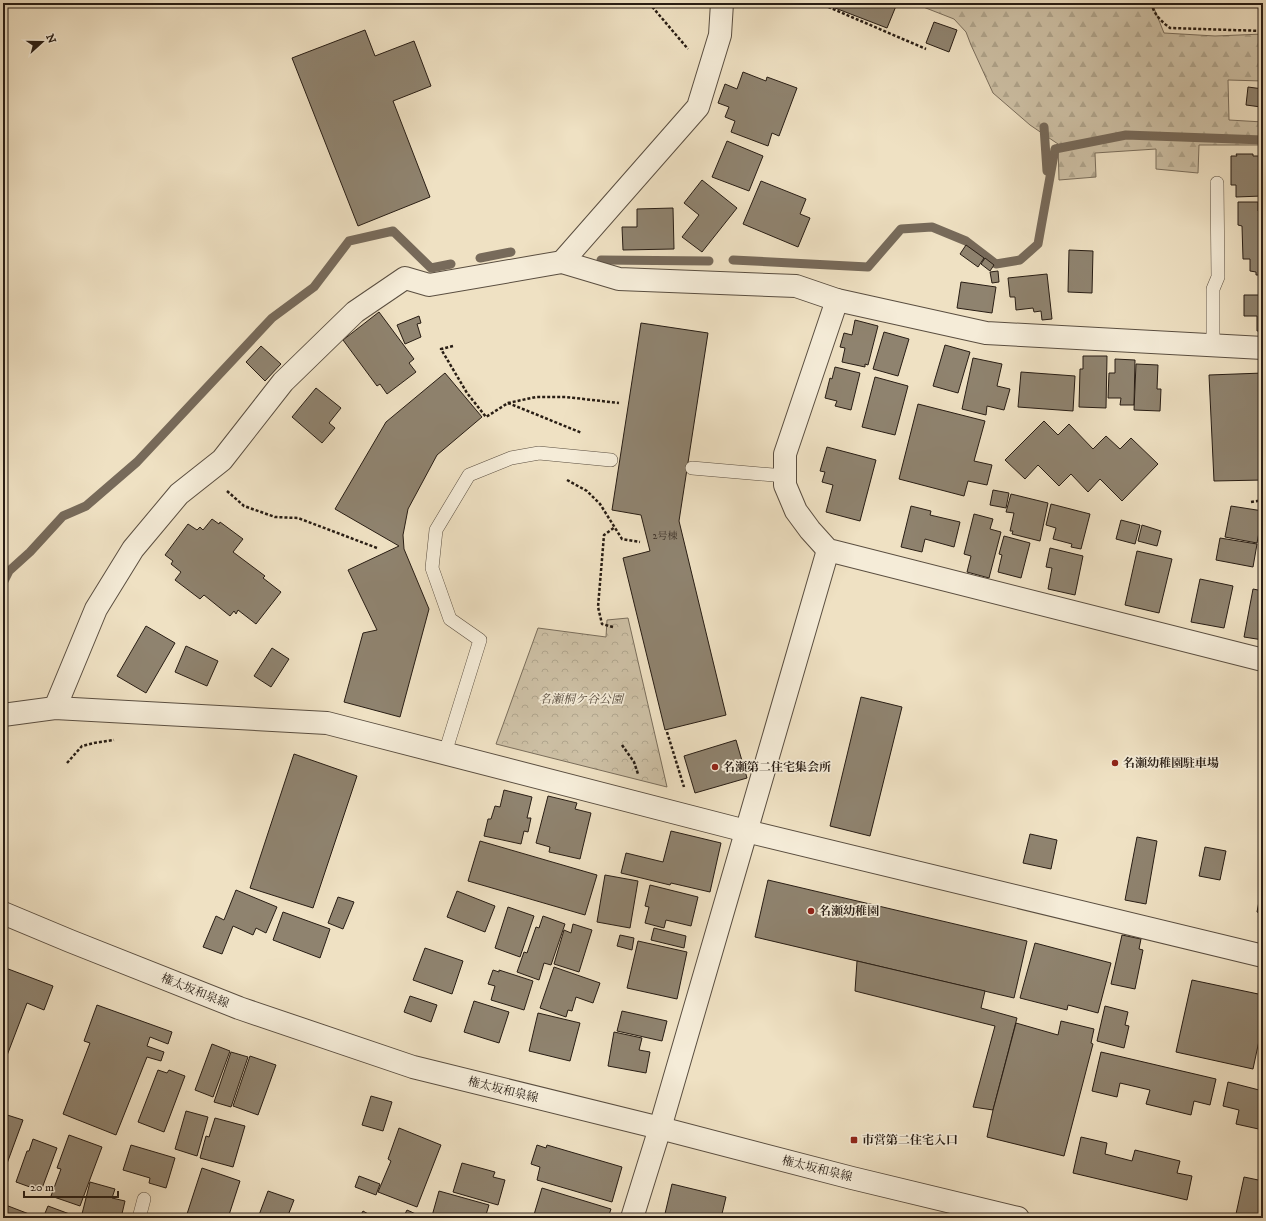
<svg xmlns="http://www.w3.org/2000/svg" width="1266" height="1221" viewBox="0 0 1266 1221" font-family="'IM FELL DW Pica','Noto Serif JP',serif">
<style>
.forest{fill:url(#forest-firs);stroke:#7a6e5c}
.park{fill:url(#park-crowns);stroke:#7a6e5c}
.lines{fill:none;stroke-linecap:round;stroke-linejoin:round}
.stream{stroke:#776a5a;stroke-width:9}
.building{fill:#8f836f;stroke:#281d14}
.service-casing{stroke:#5a4e40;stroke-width:14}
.minor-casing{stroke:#5a4e40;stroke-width:24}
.tertiary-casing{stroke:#5a4e40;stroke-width:24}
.path{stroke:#281d14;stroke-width:2.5;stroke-dasharray:3 2;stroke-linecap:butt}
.service{stroke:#f5ecd8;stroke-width:13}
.minor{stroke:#f5ecd8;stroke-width:22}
.tertiary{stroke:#f5ecd8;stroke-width:22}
.poi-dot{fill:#8f2418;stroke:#f5ecd8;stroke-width:1.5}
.labels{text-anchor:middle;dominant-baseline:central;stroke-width:3.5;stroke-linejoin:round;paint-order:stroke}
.number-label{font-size:10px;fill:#42362b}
.park-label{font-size:12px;font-style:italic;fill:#5a4e40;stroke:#f5ecd8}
.poi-label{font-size:12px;font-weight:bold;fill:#281d14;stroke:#f5ecd8;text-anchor:start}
.street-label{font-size:12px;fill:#281d14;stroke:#f5ecd8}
</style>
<defs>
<pattern id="forest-firs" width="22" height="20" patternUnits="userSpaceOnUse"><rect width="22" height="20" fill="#cdc0a5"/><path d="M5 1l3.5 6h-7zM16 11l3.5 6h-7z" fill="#b0a58d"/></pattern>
<pattern id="park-crowns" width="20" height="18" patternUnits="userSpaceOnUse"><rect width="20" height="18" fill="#cdc0a5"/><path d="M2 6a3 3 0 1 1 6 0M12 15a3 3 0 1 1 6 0" fill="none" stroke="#b0a58d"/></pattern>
</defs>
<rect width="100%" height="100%" fill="#efe1c3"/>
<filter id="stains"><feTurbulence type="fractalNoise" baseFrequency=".005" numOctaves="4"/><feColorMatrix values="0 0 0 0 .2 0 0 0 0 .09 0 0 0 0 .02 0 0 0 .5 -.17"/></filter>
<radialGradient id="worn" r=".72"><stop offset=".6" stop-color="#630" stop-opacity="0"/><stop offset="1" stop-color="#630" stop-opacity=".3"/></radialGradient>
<polygon class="forest" points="913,3 1152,3 1164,33 1215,36 1263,34 1263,81 1228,80 1229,120 1263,122 1262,145 1199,145 1198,173 1156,169 1156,149 1095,153 1096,177 1059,180 1058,144 1030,125 993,93 971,45 966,32 954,19"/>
<polygon class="park" points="628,618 667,787 496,744 538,628 606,637 607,620"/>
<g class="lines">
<g class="stream">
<polyline points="1044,127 1047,171"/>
<polyline points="480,258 511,252"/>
<polyline points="601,260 709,261"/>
<polyline points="733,260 868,267 901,229 932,227 966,241 996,264 1020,260 1038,244 1055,149 1126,135 1263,140"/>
<polyline points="3,583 9,571 30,552 63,516 86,506 137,462 272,318 314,287 349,241 393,231 431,268 451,264"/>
</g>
</g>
<g class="building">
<polygon points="837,3 889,3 896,6 887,28 835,8"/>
<polygon points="934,22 957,30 949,52 926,43"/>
<polygon points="365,30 375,56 414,41 431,86 393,101 430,197 358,226 292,58"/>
<polygon points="743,72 766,81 767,77 797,88 779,136 772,133 768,146 731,132 735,121 725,117 729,107 718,103 725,84 737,89"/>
<polygon points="1248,87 1263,89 1263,115 1261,115 1261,107 1246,105"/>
<polygon points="727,141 763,156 749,191 712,177"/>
<polygon points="1236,154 1253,154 1253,156 1262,156 1263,186 1261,185 1262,196 1236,197 1236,185 1231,185 1231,156 1237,156"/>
<polygon points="702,180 737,208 702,252 682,237 699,215 684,203"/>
<polygon points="761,181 806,199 800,214 810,218 798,247 743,224"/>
<polygon points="1238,202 1258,202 1258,211 1263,211 1263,275 1256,275 1256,272 1250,271 1250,259 1243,259 1242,226 1238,225"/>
<polygon points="673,208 674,249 623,250 622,227 637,227 637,209"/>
<polygon points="966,245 984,258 978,267 960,254"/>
<polygon points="1069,250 1093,251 1092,293 1068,292"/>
<polygon points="985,258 994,265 990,271 981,264"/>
<polygon points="998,271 999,282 992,283 990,272"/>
<polygon points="1047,274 1052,319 1042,320 1041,311 1034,312 1033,308 1016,310 1015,297 1010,297 1008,278"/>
<polygon points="961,282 996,287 992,313 957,308"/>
<polygon points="1244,295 1263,295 1263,331 1257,331 1257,316 1244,316"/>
<polygon points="379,312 414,359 409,363 416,372 387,394 380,384 377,386 343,340"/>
<polygon points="419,316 421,323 417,324 421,337 405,344 397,325"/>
<polygon points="855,320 878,326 868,365 865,364 865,367 842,362 845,348 840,347 844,333 852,335"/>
<polygon points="641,323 708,333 679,521 726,715 665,730 623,558 650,551 641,515 612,510"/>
<polygon points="884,332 909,339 898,376 873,369"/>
<polygon points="945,345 970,352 958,393 933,386"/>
<polygon points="261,346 281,364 265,381 246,362"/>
<polygon points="1083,356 1107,356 1106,408 1079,407 1080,369 1083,369"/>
<polygon points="973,358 1002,364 997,386 1010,389 1004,410 987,406 986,415 962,409"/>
<polygon points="1115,359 1135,360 1134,405 1120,405 1121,398 1108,398 1109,373 1115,373"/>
<polygon points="1136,364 1158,365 1157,389 1161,389 1160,411 1134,410"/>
<polygon points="835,367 860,373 851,410 835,406 837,401 825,398 830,378 832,379"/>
<polygon points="1021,372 1075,376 1073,411 1018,407"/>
<polygon points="445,373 482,417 437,455 408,509 403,535 404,549 429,609 400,717 344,702 363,633 377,630 348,570 399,546 335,509 386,422"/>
<polygon points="1263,373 1263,480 1214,481 1209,375"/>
<polygon points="875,377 908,386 895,435 862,427"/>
<polygon points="316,388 341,408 329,423 335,428 322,443 292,417"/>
<polygon points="918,404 985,421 974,461 992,465 987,485 968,481 964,496 899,479"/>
<polygon points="1044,421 1058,435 1069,424 1093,449 1106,436 1120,449 1131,438 1158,464 1122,501 1100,479 1088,492 1071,474 1059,486 1038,465 1025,479 1005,460"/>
<polygon points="827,447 876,460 860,521 826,512 833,485 822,482 825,472 820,471"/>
<polygon points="993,490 1009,493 1006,508 990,505"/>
<polygon points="1011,494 1048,503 1040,541 1012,534 1013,531 1010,531 1014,513 1006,512"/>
<polygon points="1051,504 1090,514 1081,549 1071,547 1072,544 1053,539 1056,528 1046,525"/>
<polygon points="911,506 931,511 930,515 960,522 954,547 925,539 922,552 901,547"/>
<polygon points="1231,506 1263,511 1257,543 1225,537"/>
<polygon points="974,514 993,519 990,529 1001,532 989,578 967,572 971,556 964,554"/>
<polygon points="212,519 219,524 220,522 243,539 233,552 265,576 263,578 281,592 256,624 238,610 236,614 234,611 230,616 204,595 200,599 175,580 181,572 171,564 173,561 165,555 188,524 197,530 200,527 203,530"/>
<polygon points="1121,520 1140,525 1135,544 1116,539"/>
<polygon points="1142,525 1161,531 1157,546 1138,541"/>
<polygon points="1004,536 1030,543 1021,578 998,572 1002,555 999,554"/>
<polygon points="1220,538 1257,544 1253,567 1216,560"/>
<polygon points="1050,548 1083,556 1075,595 1048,589 1052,568 1046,567"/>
<polygon points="1137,551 1172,559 1159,613 1125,605"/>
<polygon points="1200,579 1233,586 1224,628 1191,622"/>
<polygon points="1253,589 1263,591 1263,640 1244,637"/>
<polygon points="146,626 175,643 146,693 117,676"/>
<polygon points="186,646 218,661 207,686 175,672"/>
<polygon points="272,648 289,659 271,687 254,676"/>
<polygon points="861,697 902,707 870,836 830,826"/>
<polygon points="736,740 747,778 695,793 684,756"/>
<polygon points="294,754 357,776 313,908 250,888"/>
<polygon points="504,790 532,797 527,818 531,818 528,832 524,831 521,844 484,836 488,819 491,819 495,806 500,807"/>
<polygon points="548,796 577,803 575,809 591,813 580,859 549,852 550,847 536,843"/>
<polygon points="671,831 721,843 710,892 671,883 670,885 621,873 626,853 663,862"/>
<polygon points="1030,834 1057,840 1051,869 1023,863"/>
<polygon points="1137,837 1157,841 1146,904 1125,900"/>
<polygon points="480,841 597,875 585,915 468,881"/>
<polygon points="1205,847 1226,851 1220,880 1199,876"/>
<polygon points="605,875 638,881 630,928 597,922"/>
<polygon points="768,880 1027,941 1014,998 755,937"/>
<polygon points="1263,880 1263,914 1257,912"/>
<polygon points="650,885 698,897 691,926 666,920 664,928 645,923 649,907 645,906"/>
<polygon points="236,890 277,907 266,933 256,928 253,935 233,926 222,954 203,947 216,916 224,920"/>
<polygon points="457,891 495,906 485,932 447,917"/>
<polygon points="338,897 354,902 343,929 328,923"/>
<polygon points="508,907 534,916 520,957 495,948"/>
<polygon points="283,912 330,929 320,958 273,940"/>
<polygon points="543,916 565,924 551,965 544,963 539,980 517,972 524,952 527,953 536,927 539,928"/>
<polygon points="573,924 592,930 579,972 554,964 564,930 571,933"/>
<polygon points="654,928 686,936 684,948 651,940"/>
<polygon points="620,935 634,938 632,950 617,946"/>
<polygon points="1122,935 1141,939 1139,949 1143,950 1135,989 1111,984"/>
<polygon points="638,941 687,952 677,999 627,988"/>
<polygon points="1035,943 1111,963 1098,1013 1068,1005 1067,1010 1020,998"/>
<polygon points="425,948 463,961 452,994 413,980"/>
<polygon points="857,961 985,991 981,1008 1017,1018 993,1110 973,1107 995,1026 855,991"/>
<polygon points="3,967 53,986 44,1010 27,1003 3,1066"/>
<polygon points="554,967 600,983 593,1003 576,997 572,1011 568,1010 566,1017 540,1008"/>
<polygon points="493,970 499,972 499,970 533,981 524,1010 491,1000 495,986 488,984"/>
<polygon points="1192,980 1263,995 1263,1022 1253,1069 1176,1052"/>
<polygon points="410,996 437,1005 431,1022 404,1012"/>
<polygon points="474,1001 509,1012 499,1043 464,1032"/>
<polygon points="97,1005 172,1032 168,1044 150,1037 147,1046 164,1052 161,1061 147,1057 116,1135 63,1114 90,1043 84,1041"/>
<polygon points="1105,1006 1128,1012 1125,1025 1129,1026 1124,1048 1097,1041"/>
<polygon points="622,1011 667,1021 662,1041 617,1031"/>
<polygon points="538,1013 580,1023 570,1061 529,1051"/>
<polygon points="1061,1021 1094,1029 1091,1043 1093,1044 1064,1156 987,1137 993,1110 1016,1023 1058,1035"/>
<polygon points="614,1032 642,1038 639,1050 650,1052 646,1073 608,1066"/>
<polygon points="212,1044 230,1051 213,1097 195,1090"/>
<polygon points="231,1052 248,1057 231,1107 214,1102"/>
<polygon points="1101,1052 1216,1079 1210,1105 1194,1101 1191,1115 1146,1104 1150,1090 1120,1083 1117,1097 1092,1091"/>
<polygon points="250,1056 276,1065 258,1115 233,1106"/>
<polygon points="158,1070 167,1073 169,1070 185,1076 164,1132 138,1122"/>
<polygon points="1228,1082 1263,1091 1263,1130 1236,1124 1239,1110 1223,1106"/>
<polygon points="371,1096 392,1102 383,1131 362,1125"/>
<polygon points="3,1108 6,1109 4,1114 23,1120 5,1169 3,1168"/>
<polygon points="186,1111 208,1117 197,1156 175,1149"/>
<polygon points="215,1118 245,1126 233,1167 200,1158 206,1136 209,1137"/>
<polygon points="399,1128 441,1145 417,1207 378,1192 391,1161 388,1159"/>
<polygon points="69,1135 102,1147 80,1206 51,1196 61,1169 57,1168"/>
<polygon points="1081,1137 1107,1143 1105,1154 1132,1161 1135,1150 1180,1161 1177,1173 1192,1176 1187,1200 1073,1173"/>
<polygon points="33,1139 57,1148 41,1191 16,1182 27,1151 29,1151"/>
<polygon points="131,1145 175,1158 166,1188 149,1183 150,1178 123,1170"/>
<polygon points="537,1145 546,1148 547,1145 622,1167 612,1202 537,1180 540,1167 531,1164"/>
<polygon points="462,1163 495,1172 493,1177 505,1180 498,1205 453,1192"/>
<polygon points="202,1168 240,1181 228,1218 201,1218 187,1214"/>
<polygon points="359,1176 380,1184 376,1195 355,1187"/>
<polygon points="1244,1177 1263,1181 1262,1207 1263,1208 1263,1218 1252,1218 1236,1214"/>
<polygon points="90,1182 115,1189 112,1198 125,1201 121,1218 98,1218 82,1214"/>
<polygon points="672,1184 726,1197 721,1218 664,1218"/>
<polygon points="542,1188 611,1209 608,1218 533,1218"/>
<polygon points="268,1191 294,1200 287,1218 267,1218 259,1215"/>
<polygon points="439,1191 489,1205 485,1218 439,1218 432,1216"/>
<polygon points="3,1204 29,1214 27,1218 3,1218"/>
<polygon points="48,1206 75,1216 75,1218 43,1218"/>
<polygon points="407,1210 418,1215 417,1218 403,1218"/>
<polygon points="363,1211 375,1218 359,1218"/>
</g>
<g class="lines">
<g class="service-casing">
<g id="service">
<polyline points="1213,345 1213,289 1218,277 1217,183"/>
<polyline points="692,468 785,476"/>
<polyline points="445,753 480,640 450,619 432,568 436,530 469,475 511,458 539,453 611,460"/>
<polyline points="139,1218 144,1199"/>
</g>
</g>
<g class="minor-casing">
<g id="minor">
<polyline points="562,262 698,107 720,35 722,3"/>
<polyline points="837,300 785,454 785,485 796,511 810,530 828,550 1263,660"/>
<polyline points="55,708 96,609 133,549 179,494 222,460 283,382 355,312 405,278 429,285 562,262 619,279 796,286 837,300 986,333 1263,348"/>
<polyline points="3,715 55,708 327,723 746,831 1263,956"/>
</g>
</g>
<g class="tertiary-casing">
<g id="tertiary">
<polyline points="3,913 70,941 239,1008 413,1067 660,1128 852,1178 1018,1218"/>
<polyline points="632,1218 660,1128 828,550"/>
</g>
</g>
<g class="path">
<polyline points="649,3 688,49"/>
<polyline points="819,3 926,49"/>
<path d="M1152 3C1152 13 1163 23 1170 28L1263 31"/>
<polyline points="453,346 441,349 467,393 486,417 508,403 536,397 566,397 619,403"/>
<polyline points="508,403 582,433"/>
<polyline points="567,480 587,491 600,504 622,539 640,542"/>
<polyline points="227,491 244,506 275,517 298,518 377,548"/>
<polyline points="1251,502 1263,500"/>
<polyline points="613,627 602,624 598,607 604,535 615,527"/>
<polyline points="667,732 684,787"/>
<polyline points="622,745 634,762 638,774"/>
<polyline points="67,763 82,746 94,743 114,740"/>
</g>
<use href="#service" class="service"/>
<use href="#minor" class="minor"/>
<use href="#tertiary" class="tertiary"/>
</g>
<g class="poi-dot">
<circle cx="1115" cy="763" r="4"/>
<circle cx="715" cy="767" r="4"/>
<circle cx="811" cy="911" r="4"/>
<rect x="850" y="1136" width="8" height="8" rx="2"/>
</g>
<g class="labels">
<g class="number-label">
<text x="665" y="536">2号棟</text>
</g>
<g class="park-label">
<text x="581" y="699">名瀬桐ケ谷公園</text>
</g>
<g class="poi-label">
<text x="1123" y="763">名瀬幼稚園駐車場</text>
<text x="723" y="767">名瀬第二住宅集会所</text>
<text x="819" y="911">名瀬幼稚園</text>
<text x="862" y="1140">市営第二住宅入口</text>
</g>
<g class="street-label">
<text transform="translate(195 991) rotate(22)">権太坂和泉線</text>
<text transform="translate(503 1090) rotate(14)">権太坂和泉線</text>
<text transform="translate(817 1169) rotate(14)">権太坂和泉線</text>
</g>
</g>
<rect width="1266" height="1221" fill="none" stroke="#efe1c3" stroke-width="16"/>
<rect x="4" y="4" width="1258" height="1213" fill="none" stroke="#281d14" stroke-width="2"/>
<rect x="8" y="8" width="1250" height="1205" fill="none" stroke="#281d14"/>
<g transform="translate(42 42) rotate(69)" stroke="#f5ecd8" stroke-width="3" paint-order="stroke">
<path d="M0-3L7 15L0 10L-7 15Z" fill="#281d14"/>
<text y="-6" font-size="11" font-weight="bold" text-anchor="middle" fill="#281d14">N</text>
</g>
<path d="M24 1191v6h94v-6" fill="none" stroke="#281d14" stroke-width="2"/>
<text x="30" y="1191" font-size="12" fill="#281d14" stroke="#f5ecd8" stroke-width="3" paint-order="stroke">20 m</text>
<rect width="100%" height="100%" filter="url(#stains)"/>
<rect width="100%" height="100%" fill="url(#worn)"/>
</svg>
